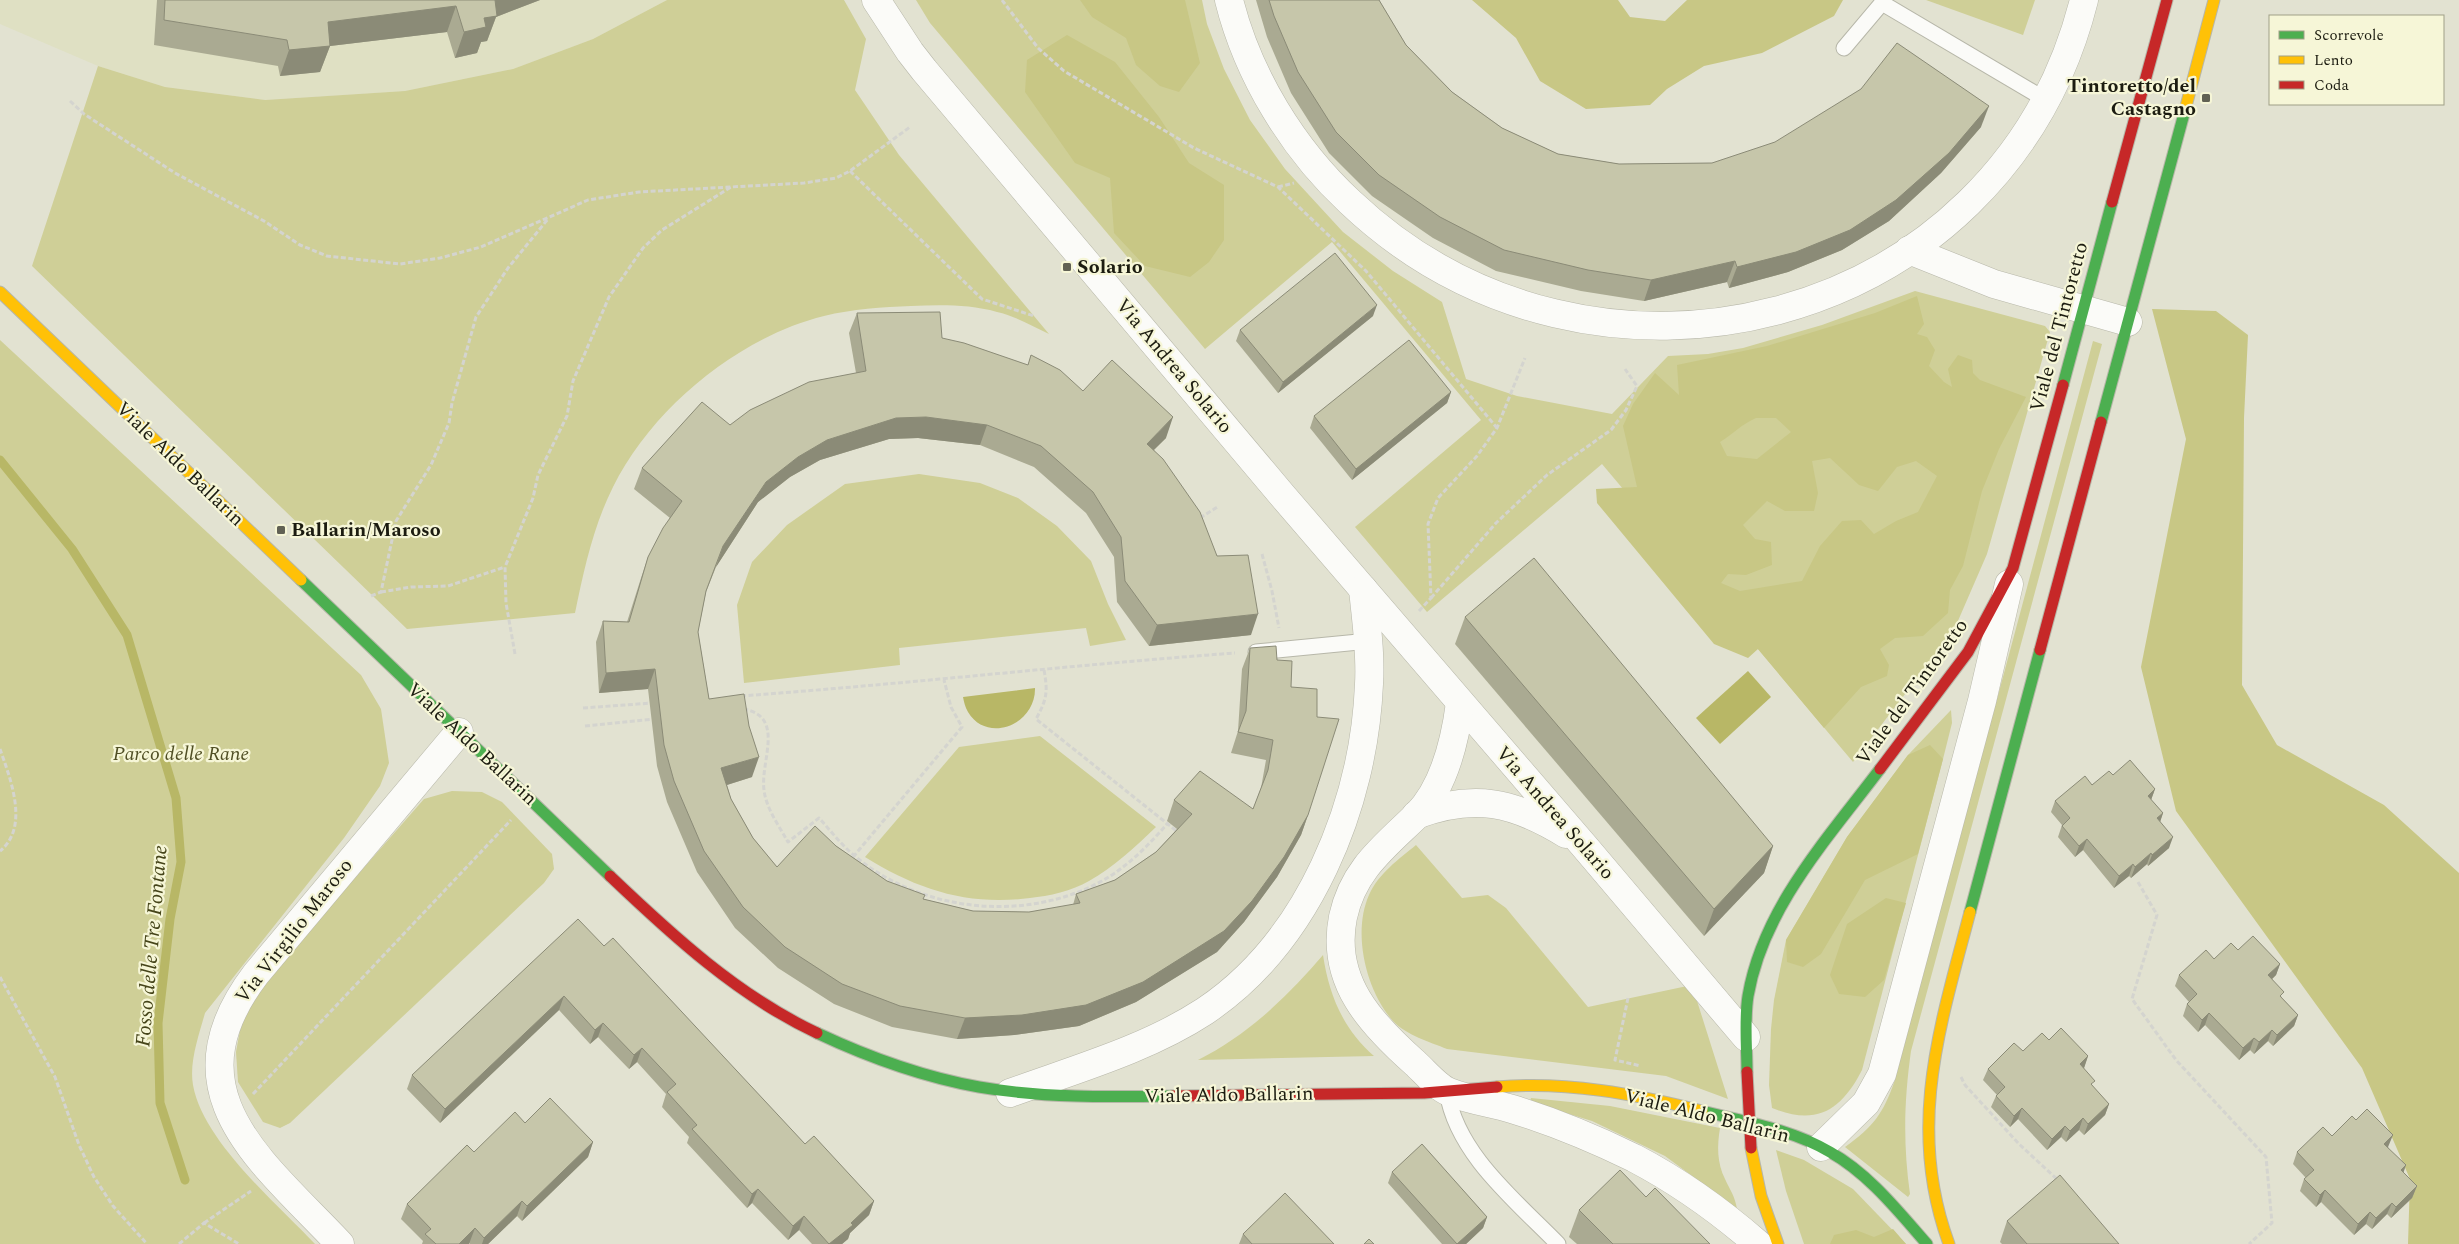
<svg xmlns="http://www.w3.org/2000/svg" width="2459" height="1244" viewBox="0 0 2459 1244" font-family="Spectral,serif">
<style>
.built{fill:#dfe0c3}
.green{fill:#cfcf97}
.forest{fill:#c8c785;fill-rule:evenodd}
.water{fill:#b8b766}
.lines{fill:none;stroke-linecap:round;stroke-linejoin:round}
.stream{stroke:#b8b766;stroke-width:9}
.lane-casing{stroke:#b7b7a9;stroke-width:17}
.street-casing{stroke:#b7b7a9;stroke-width:29}
.fast-casing{stroke:#b7b7a9;stroke-width:13}
.slow-casing{stroke:#b7b7a9;stroke-width:13}
.jam-casing{stroke:#b7b7a9;stroke-width:13}
.path{stroke:#d4d4cf;stroke-width:3;stroke-dasharray:5 2.5;stroke-linecap:butt}
.lane{stroke:#fbfbf8;stroke-width:15}
.street{stroke:#fbfbf8;stroke-width:28}
.fast{stroke:#4caf50;stroke-width:11}
.slow{stroke:#ffc107;stroke-width:11}
.jam{stroke:#c62828;stroke-width:11}
.jam-bridge-casing{stroke:#b7b7a9;stroke-width:13;stroke-linecap:butt}
.jam-bridge{stroke:#c62828;stroke-width:11}
.wall{fill:#aaaa92}
.shaded-wall{fill:#8b8b77}
.building{fill:#c6c6aa;stroke:#8b8b77}
.poi-dot{fill:#616154;stroke:#f6f6d7;stroke-width:2}
.labels{text-anchor:middle;dominant-baseline:central;stroke-width:4.5;stroke-linejoin:round;paint-order:stroke}
.poi-label{font-size:20px;font-weight:bold;fill:#1c1c10;stroke:#f6f6d7;text-anchor:start}
.street-label{font-size:20px;fill:#1c1c10;stroke:#f6f6d7}
.park-label{font-size:20px;font-style:italic;fill:#504f24;stroke:#f6f6d7}
.water-label{font-size:21px;font-style:italic;fill:#454419;stroke:#f6f6d7}
</style>
<rect width="100%" height="100%" fill="#e2e2d1"/>
<polygon class="built" points="0,0 667,0 593,39 513,69 405,91 265,100 165,87 98,66 0,24"/>
<g class="green">
<path d="M667 0H844L866 39 855 90 899 155 1049 334C1032 326 1015 316 997 312 969 304 939 305 911 306 883 307 852 309 824 316 739 337 652 408 613 487 593 527 584 570 575 613L407 629 32 266 98 66 165 87 265 100 405 91 513 69 593 39Z"/>
<polygon points="916,0 1202,0 1207,24 1224,69 1250,120 1285,169 1343,232 1393,271 1442,302 1466,379 1517,396 1612,414 1668,356 1708,354 1743,348 1822,325 1915,291 2045,326 2050,332 1987,554 1954,630 1853,762 1602,464 1427,612 1355,527 1481,420 1332,242 1205,349 930,23"/>
<polygon points="1926,0 2035,0 2023,35"/>
<path d="M0 340 361 675 381 709 389 763 380 786 344 838 205 1013C199 1035 189 1062 193 1085 203 1141 276 1203 315 1244H0Z"/>
<path d="M2093 341 2102 344 1911 1051C1904 1101 1903 1144 1910 1194L1908 1197 1845 1147C1874 1126 1883 1114 1895 1080Z"/>
<polygon points="919,474 980,483 1018,498 1057,526 1091,561 1108,604 1126,640 1090,646 1086,628 899,648 900,665 744,683 737,605 752,562 787,525 845,484"/>
<path d="M1951 710 1952 723 1943 759 1862 1070C1841 1111 1816 1126 1772 1108L1769 1085 1771 1029 1774 1000 1786 940 1847 837 1908 755Z"/>
<path d="M1040 736 1156 827C1135 847 1114 867 1089 881 1072 891 1049 896 1030 898 968 906 918 890 865 857L959 747Z"/>
<polygon points="452,791 482,792 502,802 552,854 554,869 544,883 290,1123 280,1128 263,1122 238,1082 236,1052 243,1014 255,992 424,799"/>
<path d="M1416 845 1462 898 1488 895 1506 908 1588 1007 1692 985 1728 1099 1666 1076 1447 1049C1430 1042 1406 1035 1393 1021 1366 991 1352 933 1369 895 1378 874 1399 859 1416 845Z"/>
<path d="M1323 955C1329 995 1343 1029 1374 1056L1198 1060C1248 1035 1287 997 1323 955Z"/>
<path d="M1531 1098 1610 1106 1720 1128C1717 1146 1717 1163 1725 1179 1730 1190 1735 1196 1737 1209L1665 1156 1592 1121 1530 1102Z"/>
<polygon points="1776,1150 1804,1160 1853,1189 1906,1244 1804,1244 1786,1191"/>
</g>
<g class="forest">
<polygon points="1080,0 1185,0 1200,63 1179,92 1160,86 1136,65 1126,38 1092,17"/>
<polygon points="1472,0 1618,0 1630,17 1665,21 1687,0 1843,0 1834,16 1762,53 1704,66 1667,89 1650,105 1586,109 1540,81 1516,38"/>
<polygon points="1067,35 1115,62 1159,117 1189,163 1224,185 1224,240 1209,262 1190,277 1145,266 1114,233 1110,178 1075,163 1025,92 1027,60"/>
<path d="M1917 296 1924 324 1917 334 1927 337 1935 350 1929 366 1944 382 1952 387 1948 369 1958 355 1972 360 1973 373 1980 380 2026 397 1999 449 1982 491 1963 566 1950 590 1948 613 1923 636 1895 638 1880 649 1889 665 1887 676 1861 687 1824 728 1758 649 1748 658 1714 644 1597 503 1596 489 1637 487 1623 426 1633 404 1655 373 1679 395 1677 365 1767 346 1875 313ZM1756 418H1776L1791 432 1757 459 1727 456 1720 442C1733 434 1742 424 1756 418ZM1830 458 1859 485 1878 491 1897 467 1916 461 1937 476 1918 512 1896 521 1874 534 1861 520 1842 521 1820 546 1802 581 1740 591 1721 583 1728 574 1746 575 1772 565 1771 542 1755 539 1743 525 1767 501 1785 511H1814L1818 493 1812 461Z"/>
<polygon points="2152,309 2216,311 2248,335 2244,418 2242,685 2277,745 2384,805 2459,873 2459,1244 2408,1244 2410,1179 2362,1068 2176,811 2141,667 2186,439"/>
<polygon points="1930,745 1943,759 1918,854 1865,880 1821,954 1803,967 1787,962 1786,940 1847,837 1908,755"/>
<polygon points="1886,898 1906,903 1884,980 1865,997 1839,994 1830,975 1847,924"/>
<polygon points="1893,1229 1906,1244 1830,1244 1834,1235 1856,1230 1874,1237"/>
</g>
<g class="water">
<polygon points="1748,671 1771,697 1720,744 1696,718"/>
<path d="M1035 688C1036 725 987 744 968 712 965 707 964 702 963 697Z"/>
</g>
<g class="lines">
<polyline class="stream" points="0,460 72,549 127,635 176,798 181,862 170,919 158,1023 160,1103 185,1180"/>
<g class="lane-casing">
<g id="lane">
<polyline points="1844,48 1882,3 2046,100"/>
<polyline points="1256,652 1369,641"/>
<path d="M1447 1092C1457 1154 1515 1200 1558 1244"/>
</g>
</g>
<g class="street-casing">
<g id="street">
<polyline points="876,0 910,52 924,70 1282,495 1585,847 1746,1037"/>
<path d="M1229 0C1248 76 1293 149 1350 202 1592 431 2001 330 2084 0"/>
<polyline points="1909,250 1994,284 2128,322"/>
<path d="M1460 703C1455 741 1444 788 1416 816 1384 847 1353 870 1343 917 1330 981 1371 1024 1415 1063 1425 1072 1437 1087 1449 1092 1469 1100 1492 1103 1512 1109 1554 1122 1595 1139 1634 1158 1678 1181 1720 1211 1758 1244"/>
<path d="M1416 815C1474 793 1514 802 1566 834"/>
<path d="M1010 1093C1076 1069 1147 1049 1205 1011 1309 941 1364 805 1369 684 1371 652 1366 621 1363 589"/>
<polyline points="1821,1147 1866,1103 1882,1074 1982,701 2009,584"/>
<path d="M340 1244C261 1160 166 1092 256 974L459 732"/>
</g>
</g>
<g class="fast-casing">
<g id="fast">
<polyline points="2063,385 2112,202"/>
<polyline points="2101,422 2185,110"/>
<polyline points="301,580 610,876"/>
<polyline points="1970,912 2040,650"/>
<path d="M817 1033C868 1057 923 1077 979 1087 1042 1098 1108 1097 1172 1096"/>
<path d="M1747 1072C1747 1047 1744 1021 1748 996 1763 908 1828 838 1880 769"/>
<path d="M1702 1111C1745 1122 1791 1129 1830 1152 1869 1174 1898 1211 1927 1244"/>
</g>
</g>
<g class="slow-casing">
<g id="slow">
<polyline points="2185,110 2214,0"/>
<polyline points="0,292 301,580"/>
<path d="M1497 1087C1567 1081 1635 1094 1702 1111"/>
<polyline points="1751,1148 1761,1196 1778,1244"/>
<path d="M1949 1244C1906 1128 1940 1026 1970 912"/>
</g>
</g>
<g class="jam-casing">
<g id="jam">
<polyline points="2112,202 2167,0"/>
<polyline points="2040,650 2101,422"/>
<polyline points="1880,769 1968,652 2013,568 2063,385"/>
<path d="M610 876C672 935 738 996 817 1033"/>
<polyline points="1172,1096 1424,1093 1497,1087"/>
</g>
</g>
<g class="path">
<polyline points="1002,0 1038,48 1064,71 1194,148 1278,187 1366,271 1497,428"/>
<polyline points="70,101 84,114 175,173 264,221 300,245 327,256 400,264 440,258 481,247 588,200 639,192 804,183 836,178 850,171 910,127"/>
<polyline points="850,171 982,299 1034,316"/>
<polyline points="1278,187 1294,183"/>
<polyline points="1200,518 1219,506"/>
<polyline points="1262,554 1272,591 1279,628"/>
<polyline points="381,592 411,587 448,586 505,567"/>
<polyline points="371,596 381,592 396,521 431,465 449,423 452,403 476,317 508,268 548,219"/>
<polyline points="1431,598 1496,523 1547,475 1611,430 1626,410 1637,386 1625,369"/>
<polyline points="1419,611 1431,598 1428,524 1438,498 1477,456 1497,428 1525,358"/>
<polyline points="515,654 506,603 505,567 533,498 538,475 567,416 573,381 609,297 643,248 662,230 731,187"/>
<path d="M1044 670C1048 692 1047 699 1036 719L1179 833"/>
<path d="M741 696C906 684 1070 665 1235 653"/>
<polyline points="583,708 652,703"/>
<path d="M743 709C786 716 760 761 764 790 766 808 779 826 788 842L819 818C831 831 842 846 856 857 923 912 1025 923 1102 881 1127 867 1149 845 1167 824"/>
<polyline points="585,726 654,719"/>
<path d="M0 749C10 778 30 827 0 851"/>
<polyline points="853,857 962,727 951,707 944,680"/>
<polyline points="2138,882 2157,915 2132,999 2176,1060 2266,1157 2272,1223 2249,1244"/>
<polyline points="0,977 55,1077 79,1145 94,1177 113,1206 147,1244"/>
<polyline points="1628,998 1615,1060 1641,1066"/>
<polyline points="1961,1077 1965,1085 2019,1144 2059,1181"/>
<polyline points="253,1094 511,820"/>
<polyline points="204,1223 251,1191"/>
<polyline points="179,1244 204,1223 239,1244"/>
</g>
<use href="#lane" class="lane"/>
<use href="#street" class="street"/>
<use href="#fast" class="fast"/>
<use href="#slow" class="slow"/>
<use href="#jam" class="jam"/>
<g class="jam-bridge-casing">
<polyline id="jam-bridge" points="1747,1072 1751,1148"/>
</g>
<use href="#jam-bridge" class="jam-bridge"/>
</g>
<g class="wall">
<polygon points="157,0 540,0 496,17 487,41 481,42 477,53 455,58 447,32 330,46 320,72 280,76 278,66 154,45"/>
<polygon points="1256,0 1379,0 1406,45 1452,92 1502,128 1558,154 1619,164 1712,163 1981,127 1941,173 1889,221 1842,250 1788,272 1729,288 1727,282 1644,301 1581,291 1496,271 1433,238 1372,196 1329,153 1291,93 1267,37"/>
<polygon points="857,313 1028,365 1031,355 1083,391 1166,438 1154,450 1217,556 1251,635 1149,646 1117,602 1114,557 1086,513 1034,467 980,445 918,438 889,439 820,460 790,477 758,502 716,567 706,592 698,632 709,699 752,777 727,785 731,799 753,838 777,867 836,846 887,881 923,899 973,911 1029,912 1073,905 1076,894 1115,880 1156,852 1177,829 1167,821 1174,800 1253,809 1261,788 1266,760 1231,753 1238,731 1242,669 1250,648 1277,660 1291,687 1308,815 1301,835 1277,877 1244,922 1217,952 1136,1002 1079,1026 1014,1035 957,1039 892,1027 834,1004 778,968 735,928 697,872 667,802 657,766 648,689 599,693 596,642 603,621 627,622 641,578 648,557 670,518 634,489 642,468 730,425 856,373 849,333"/>
<polygon points="1373,316 1278,393 1236,341 1240,330"/>
<polygon points="1451,392 1447,403 1352,480 1310,428 1314,416"/>
<polygon points="1465,617 1773,846 1764,873 1704,936 1455,644"/>
<polygon points="2113,775 2155,789 2151,800 2163,813 2160,822 2169,848 2148,866 2147,864 2131,878 2129,876 2114,888 2083,850 2075,857 2058,837 2062,825 2051,812 2055,801"/>
<polygon points="604,946 805,1144 874,1201 869,1215 850,1233 848,1239 842,1244 812,1244 799,1230 788,1240 752,1203 747,1208 687,1143 689,1137 662,1107 666,1094 637,1062 629,1069 598,1037 590,1044 559,1010 440,1123 407,1089 412,1075"/>
<polygon points="2238,950 2280,964 2276,975 2272,979 2282,998 2298,1015 2294,1026 2273,1046 2268,1041 2254,1054 2250,1050 2239,1060 2205,1025 2198,1032 2183,1016 2187,1004 2189,1002 2175,986 2179,975"/>
<polygon points="2049,1040 2088,1056 2084,1068 2093,1087 2109,1104 2105,1115 2084,1135 2079,1130 2066,1142 2061,1137 2047,1150 2018,1119 2010,1127 1991,1107 1996,1096 1997,1095 1983,1080 1988,1069 2023,1051"/>
<polygon points="2356,1120 2388,1147 2403,1173 2417,1186 2412,1198 2391,1218 2387,1214 2372,1229 2366,1224 2354,1235 2321,1202 2316,1207 2300,1191 2304,1179 2306,1178 2293,1164 2297,1152 2332,1136"/>
<polygon points="525,1123 593,1142 588,1157 522,1221 517,1216 488,1244 470,1244 469,1243 469,1244 422,1244 423,1241 401,1219 407,1204 474,1152"/>
<polygon points="1392,1172 1487,1217 1483,1228 1466,1244 1442,1244 1388,1183"/>
<polygon points="1646,1197 1710,1244 1577,1244 1569,1237 1579,1210"/>
<polygon points="2007,1221 2119,1244 2002,1244 2000,1242"/>
<polygon points="1243,1234 1334,1244 1239,1244"/>
</g>
<g class="shaded-wall">
<polygon points="493,0 540,0 496,17 487,41 481,42 477,53 455,58 464,32"/>
<polygon points="456,6 447,32 330,46 320,72 280,76 289,50 328,22"/>
<polygon points="1989,106 1981,127 1941,173 1889,221 1842,250 1788,272 1729,288 1737,267"/>
<polygon points="1735,261 1727,282 1644,301 1651,280"/>
<polygon points="1377,305 1373,316 1278,393 1283,382"/>
<polygon points="1451,392 1447,403 1352,480 1356,469"/>
<polygon points="926,417 987,425 980,445 918,438 889,439 820,460 790,477 758,502 716,567 723,546 766,482 798,457 827,440 896,418"/>
<polygon points="1173,417 1166,438 1139,464 1147,444"/>
<polygon points="1258,614 1251,635 1149,646 1157,625"/>
<polygon points="655,669 648,689 599,693 606,673"/>
<polygon points="759,757 752,777 714,789 721,768"/>
<polygon points="2155,789 2151,800 2148,796"/>
<polygon points="2163,813 2159,825 2157,818"/>
<polygon points="1308,815 1301,835 1277,877 1244,922 1217,952 1136,1002 1079,1026 1014,1035 957,1039 965,1018"/>
<polygon points="2173,837 2169,848 2148,866 2152,855"/>
<polygon points="2087,839 2083,850 2075,857 2079,846"/>
<polygon points="1773,846 1764,873 1704,936 1714,909"/>
<polygon points="2151,853 2147,864 2131,878 2135,867"/>
<polygon points="2133,864 2129,876 2114,888 2119,876"/>
<polygon points="2280,964 2276,975 2264,987 2268,975"/>
<polygon points="564,996 559,1010 440,1123 445,1109"/>
<polygon points="2209,1013 2205,1025 2198,1032 2202,1020"/>
<polygon points="2298,1015 2294,1026 2273,1046 2277,1035"/>
<polygon points="603,1023 598,1037 590,1044 595,1030"/>
<polygon points="2272,1030 2268,1041 2254,1054 2259,1042"/>
<polygon points="2254,1038 2250,1050 2239,1060 2243,1048"/>
<polygon points="642,1048 637,1062 629,1069 634,1055"/>
<polygon points="2088,1056 2084,1068 2076,1076 2080,1064"/>
<polygon points="2109,1104 2105,1115 2084,1135 2088,1124"/>
<polygon points="2022,1108 2018,1119 2010,1127 2014,1116"/>
<polygon points="2083,1118 2079,1130 2066,1142 2070,1131"/>
<polygon points="2065,1126 2061,1137 2047,1150 2052,1139"/>
<polygon points="2393,1135 2388,1147 2380,1155 2384,1144"/>
<polygon points="593,1142 588,1157 522,1221 527,1206"/>
<polygon points="2406,1165 2402,1177 2401,1170"/>
<polygon points="2417,1186 2412,1198 2391,1218 2396,1207"/>
<polygon points="758,1189 752,1203 747,1208 752,1194"/>
<polygon points="2325,1190 2321,1202 2316,1207 2320,1195"/>
<polygon points="522,1201 517,1216 488,1244 482,1244 484,1238"/>
<polygon points="874,1201 869,1215 850,1233 848,1239 842,1244 829,1244"/>
<polygon points="2392,1203 2387,1214 2372,1229 2376,1218"/>
<polygon points="2370,1212 2366,1224 2354,1235 2358,1224"/>
<polygon points="804,1216 799,1230 788,1240 793,1226"/>
<polygon points="1487,1217 1483,1228 1466,1244 1457,1244"/>
<polygon points="475,1228 469,1244 459,1244"/>
</g>
<g class="building">
<polygon points="165,0 495,0 497,16 484,18 486,27 464,32 456,6 328,22 330,46 289,50 287,40 164,20"/>
<polygon points="1269,0 1379,0 1406,45 1452,92 1502,128 1558,154 1619,164 1712,163 1775,142 1861,89 1897,43 1989,106 1949,153 1896,200 1850,230 1796,252 1737,267 1735,261 1651,280 1588,270 1504,250 1440,217 1379,175 1336,132 1298,72 1274,16"/>
<polygon points="1335,253 1377,305 1283,382 1240,330"/>
<polygon points="940,312 942,338 964,343 1028,365 1031,355 1060,370 1083,391 1112,360 1173,417 1147,444 1163,459 1200,512 1217,556 1248,555 1258,614 1157,625 1125,581 1121,537 1093,492 1041,446 987,425 926,417 896,418 827,440 798,457 766,482 723,546 706,591 698,632 709,699 744,694 749,726 759,757 721,768 731,799 753,838 777,867 815,826 836,846 887,881 925,895 923,899 973,911 1029,912 1080,903 1076,894 1115,880 1156,852 1192,814 1174,800 1200,771 1253,809 1268,770 1273,740 1238,732 1246,711 1250,648 1276,646 1277,660 1292,661 1291,687 1317,689 1317,717 1339,719 1308,815 1284,857 1252,901 1224,931 1143,982 1086,1005 1022,1015 965,1018 900,1006 842,984 785,947 743,907 704,851 674,781 664,745 655,669 606,673 603,621 629,622 648,557 663,528 682,501 642,468 702,402 730,425 750,410 809,382 866,371 857,313"/>
<polygon points="1409,340 1451,392 1356,469 1314,416"/>
<polygon points="1534,558 1773,846 1714,909 1465,617"/>
<polygon points="2130,760 2155,789 2148,796 2163,813 2157,818 2173,837 2152,855 2151,853 2135,867 2133,864 2119,876 2087,839 2079,846 2062,826 2070,818 2055,801 2085,776 2092,785 2109,771 2113,775"/>
<polygon points="578,919 604,946 613,938 805,1144 814,1136 874,1201 851,1223 853,1225 829,1244 804,1216 793,1226 758,1189 752,1194 692,1129 697,1125 667,1092 676,1084 642,1048 634,1055 603,1023 595,1030 564,996 445,1109 412,1075"/>
<polygon points="2253,936 2280,964 2268,975 2284,992 2280,996 2298,1015 2277,1035 2272,1030 2259,1042 2254,1038 2243,1048 2209,1013 2202,1020 2187,1004 2197,994 2179,975 2206,950 2214,959 2231,943 2238,950"/>
<polygon points="2061,1028 2088,1056 2080,1064 2095,1081 2091,1084 2109,1104 2088,1124 2083,1118 2070,1131 2065,1126 2052,1139 2022,1108 2014,1116 1996,1096 2005,1087 1988,1069 2014,1043 2023,1051 2042,1033 2049,1040"/>
<polygon points="550,1098 593,1142 527,1206 522,1201 484,1238 475,1228 459,1244 436,1244 425,1234 431,1229 407,1204 467,1145 474,1152 515,1112 525,1123"/>
<polygon points="2367,1109 2393,1135 2384,1144 2406,1165 2401,1170 2417,1186 2396,1207 2392,1203 2376,1218 2370,1212 2358,1224 2325,1190 2320,1195 2304,1179 2314,1170 2297,1152 2323,1127 2332,1136 2352,1116 2356,1120"/>
<polygon points="1422,1144 1487,1217 1457,1244 1392,1172"/>
<polygon points="1620,1170 1646,1197 1655,1188 1710,1244 1613,1244 1579,1210"/>
<polygon points="2060,1175 2119,1244 2027,1244 2007,1221"/>
<polygon points="1285,1193 1334,1244 1252,1244 1243,1234"/>
<polygon points="1369,1239 1374,1244 1364,1244"/>
</g>
<g class="poi-dot">
<rect x="2201" y="93" width="10" height="10" rx="2.5"/>
<rect x="1062" y="262" width="10" height="10" rx="2.5"/>
<rect x="276" y="525" width="10" height="10" rx="2.5"/>
</g>
<g class="labels">
<g class="poi-label">
<text x="2196" y="86" text-anchor="end">Tintoretto/del<tspan x="2196" dy="23">Castagno</tspan></text>
<text x="1077" y="267">Solario</text>
<text x="291" y="530">Ballarin/Maroso</text>
</g>
<g class="street-label">
<text transform="translate(2059 327) rotate(-75)">Viale del Tintoretto</text>
<text transform="translate(1174 366) rotate(50)">Via Andrea Solario</text>
<text transform="translate(180 464) rotate(44)">Viale Aldo Ballarin</text>
<text transform="translate(1912 692) rotate(-54)">Viale del Tintoretto</text>
<text transform="translate(472 744) rotate(43)">Viale Aldo Ballarin</text>
<text transform="translate(1555 813) rotate(49)">Via Andrea Solario</text>
<text transform="translate(294 931) rotate(-52)">Via Virgilio Maroso</text>
<text transform="translate(1229 1095) rotate(-1)">Viale Aldo Ballarin</text>
<text transform="translate(1707 1116) rotate(14)">Viale Aldo Ballarin</text>
</g>
<g class="park-label">
<text x="181" y="754">Parco delle Rane</text>
</g>
<g class="water-label">
<text transform="translate(152 946) rotate(-85)">Fosso delle Tre Fontane</text>
</g>
</g>
<rect x="2269" y="15" width="175" height="90" fill="#f6f6d7" stroke="#9f9f87"/>
<rect x="2279" y="31" width="25" height="8" fill="#4caf50" stroke="#9f9f87"/>
<text x="2314" y="40" font-size="15" fill="#1c1c10">Scorrevole</text>
<rect x="2279" y="56" width="25" height="8" fill="#ffc107" stroke="#9f9f87"/>
<text x="2314" y="65" font-size="15" fill="#1c1c10">Lento</text>
<rect x="2279" y="81" width="25" height="8" fill="#c62828" stroke="#9f9f87"/>
<text x="2314" y="90" font-size="15" fill="#1c1c10">Coda</text>
</svg>
